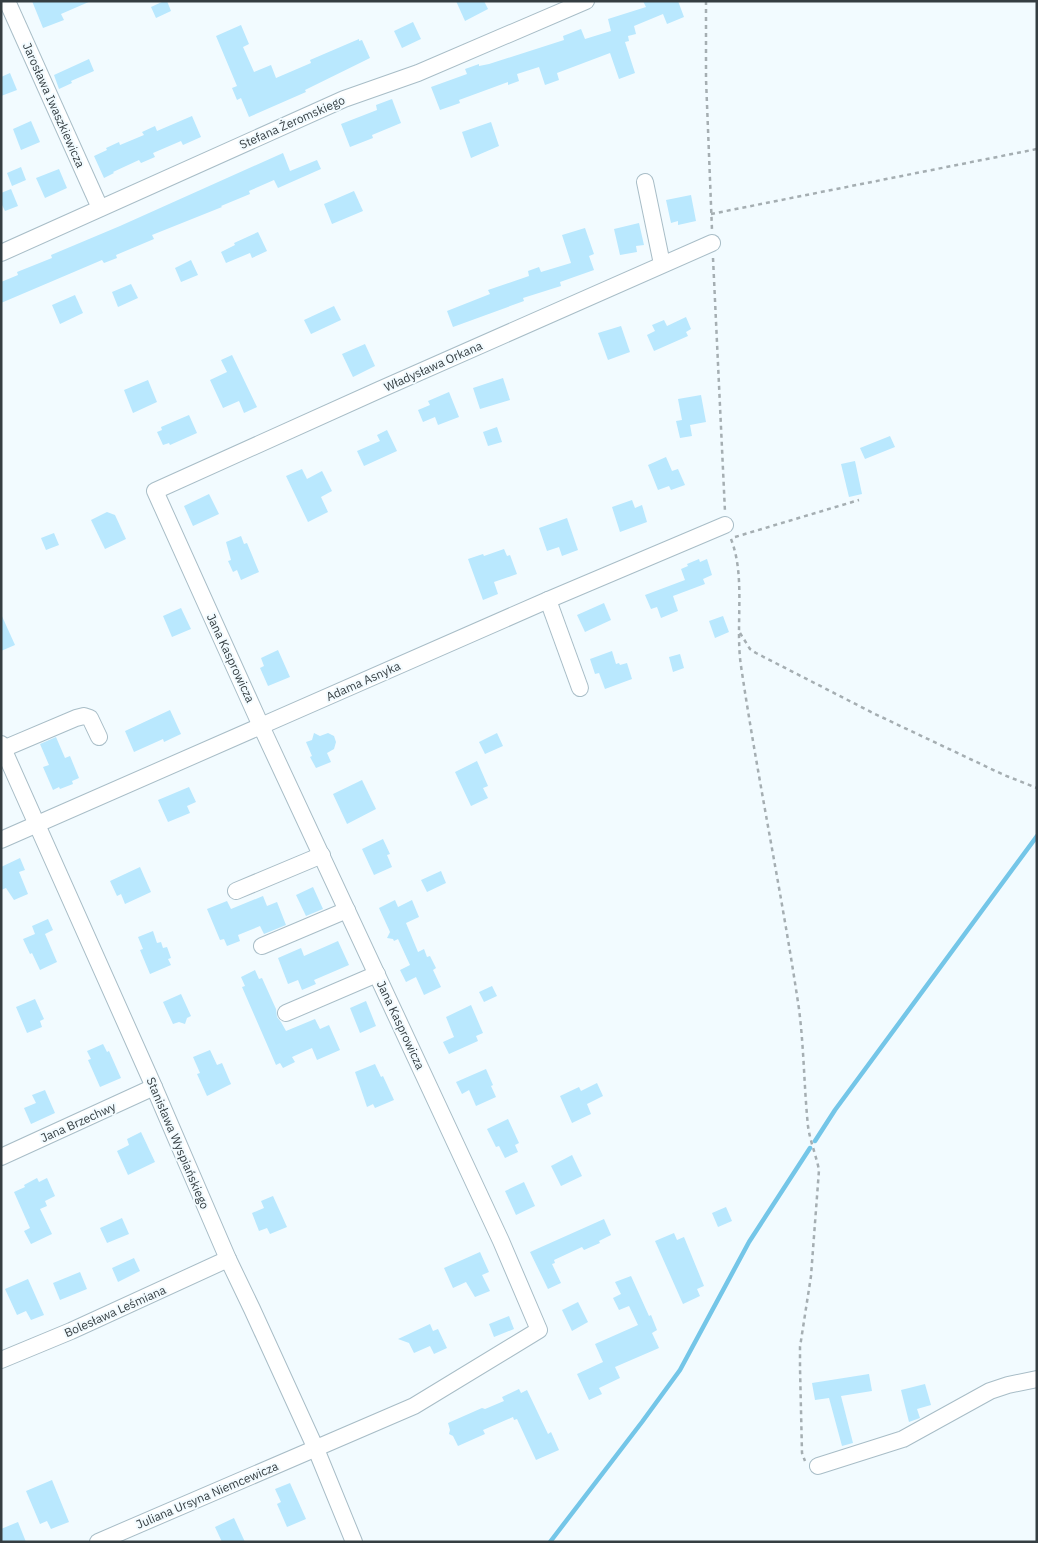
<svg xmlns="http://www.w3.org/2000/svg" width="1038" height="1543" viewBox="0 0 1038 1543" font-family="'IBM Plex Sans',sans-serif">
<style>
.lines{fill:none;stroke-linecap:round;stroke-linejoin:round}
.stream{stroke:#74c6e8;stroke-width:4.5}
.building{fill:#b9e8fe}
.minor-casing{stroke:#a8bdc7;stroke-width:18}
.path{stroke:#a5aeb2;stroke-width:2.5;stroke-dasharray:4 4;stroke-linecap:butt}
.minor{stroke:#fff;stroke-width:16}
.labels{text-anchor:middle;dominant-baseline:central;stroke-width:4;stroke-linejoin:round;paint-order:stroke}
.street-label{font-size:12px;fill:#353e42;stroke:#f2fbff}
</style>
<rect width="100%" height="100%" fill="#f2fbff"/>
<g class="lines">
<g class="stream">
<polyline points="815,1141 835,1110 1037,836"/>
<polyline points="550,1542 642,1422 680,1370 749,1242 810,1148"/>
</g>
</g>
<g class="building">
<polygon points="32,1 91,1 61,14 64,20 43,28"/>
<polygon points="164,1 167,1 171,11 156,18 151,7"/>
<polygon points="456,1 484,1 488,9 465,21"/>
<polygon points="643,1 678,1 684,17 667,24 663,14 634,26 636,34 628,36 629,41 625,42 635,73 619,79 610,53 557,73 559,80 545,85 539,67 517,74 519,81 508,85 508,82 459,100 460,103 440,110 431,87 467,74 465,69 479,64 479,66 489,64 564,40 563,36 581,29 585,39 611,31 608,19 646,7"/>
<polygon points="413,22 421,39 402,48 394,31"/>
<polygon points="241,25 249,44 243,47 254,72 271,65 276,78 311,63 310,60 359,39 359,41 362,40 370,58 305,90 306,92 249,117 241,98 237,100 232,88 237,86 216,36"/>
<polygon points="89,59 94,71 71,81 72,83 59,89 54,75"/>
<polygon points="10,73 17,90 1,96 1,77"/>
<polygon points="392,99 401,123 372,135 373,138 350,147 341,124 377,110 376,105"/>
<polygon points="192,116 201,137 183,145 181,141 153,153 155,157 141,163 139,160 113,172 114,173 104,178 94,156 107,150 106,148 119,142 120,145 144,135 142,132 155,126 157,131"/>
<polygon points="31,121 40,142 21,150 13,129"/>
<polygon points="491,122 499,146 471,158 462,132"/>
<polygon points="283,153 290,171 317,160 321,169 278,188 274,180 249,191 250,194 221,206 222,207 152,235 154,239 116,255 117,258 104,263 102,260 1,303 1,282 18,275 17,272 52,258 51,255 120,226"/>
<polygon points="21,167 26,180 12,186 7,173"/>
<polygon points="59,169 67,188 45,198 36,178"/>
<polygon points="11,189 18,206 5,211 1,203 1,193"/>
<polygon points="354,191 363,211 332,224 324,204"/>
<polygon points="691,195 696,221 678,225 678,221 671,223 666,200"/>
<polygon points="639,223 644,245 636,246 637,252 620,255 614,229"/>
<polygon points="585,228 594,254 589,256 594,270 560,282 561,286 523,298 524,301 453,327 447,311 490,294 488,290 529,276 528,271 539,267 541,272 571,263 562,235"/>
<polygon points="258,232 267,251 252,258 250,253 226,263 221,252 235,245 234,243"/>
<polygon points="191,260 198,275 181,282 175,268"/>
<polygon points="131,284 138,298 118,307 112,292"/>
<polygon points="75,295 83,313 60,324 52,305"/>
<polygon points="334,306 341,320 311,334 304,320"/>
<polygon points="686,317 691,329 686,332 688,336 654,351 647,335 655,331 652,325 664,320 667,326"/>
<polygon points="621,326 630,352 608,360 598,333"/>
<polygon points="365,344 375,366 353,377 342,354"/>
<polygon points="232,355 257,407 244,413 239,401 223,408 210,380 227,372 221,360"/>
<polygon points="503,378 510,400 480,409 473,388"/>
<polygon points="148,380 157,402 133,413 124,390"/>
<polygon points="449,392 459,417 438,425 435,417 423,422 418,410 430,405 428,401"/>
<polygon points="701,395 706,422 690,425 692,436 680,438 676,421 682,420 678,399"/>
<polygon points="189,415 197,433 170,445 169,443 163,445 157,432 162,430 161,427"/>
<polygon points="497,427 502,442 488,446 483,432"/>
<polygon points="387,430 397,451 364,466 357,451 380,441 377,435"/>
<polygon points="890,436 895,447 865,459 860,448"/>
<polygon points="666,457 672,471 678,469 685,485 671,490 669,486 658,490 648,465"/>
<polygon points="855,461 862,494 849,497 841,464"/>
<polygon points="302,469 307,479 322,471 332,491 321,497 328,512 308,522 286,476"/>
<polygon points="209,494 219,514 193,526 184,506"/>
<polygon points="632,500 635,508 642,505 647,522 620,532 612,507"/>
<polygon points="107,512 115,515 126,539 105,549 91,520"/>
<polygon points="567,518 578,550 562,556 559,547 547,551 539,528"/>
<polygon points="54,533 59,545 46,550 41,538"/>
<polygon points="241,536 244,544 247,543 259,572 241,580 237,570 233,572 228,561 231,560 226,542"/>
<polygon points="504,549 507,556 510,555 517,574 494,582 498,594 483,600 468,559 483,554 484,556"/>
<polygon points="699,559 700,562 707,559 712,575 703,579 705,584 673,596 678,611 661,618 657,607 651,609 645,595 685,580 681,569 688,566 687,564"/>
<polygon points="604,603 611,620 585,632 577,615"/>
<polygon points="181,608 191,629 172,637 163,616"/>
<polygon points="1,614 15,645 1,651"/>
<polygon points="723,616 729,632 715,638 709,621"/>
<polygon points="278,650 290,677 268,686 260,668 264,666 261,658"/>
<polygon points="612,651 616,664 619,663 620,665 627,663 632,679 605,689 599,673 595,674 590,659"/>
<polygon points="680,654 684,668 673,672 669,657"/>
<polygon points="170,710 181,734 164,742 163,739 134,752 125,731"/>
<polygon points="314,733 320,736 328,733 334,736 336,742 334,749 327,753 331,762 316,768 310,757 312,756 306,742 312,740"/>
<polygon points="497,733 503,746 485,754 479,742"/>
<polygon points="56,737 65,758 70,756 79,778 72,781 73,784 60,789 59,787 53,790 43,767 49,765 40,744"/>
<polygon points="477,761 488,786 483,788 488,798 471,806 455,772"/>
<polygon points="362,780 376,809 347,824 333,794"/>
<polygon points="189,787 196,802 187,806 190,813 168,822 158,800"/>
<polygon points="383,839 390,854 387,855 392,867 374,875 362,849"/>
<polygon points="20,858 25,870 19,872 28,894 14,900 6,888 1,890 1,867"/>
<polygon points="140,867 151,892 125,904 121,894 117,896 110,881"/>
<polygon points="441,871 446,883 427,892 421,880"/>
<polygon points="313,887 323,909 306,916 296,895"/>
<polygon points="263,896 267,906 277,902 286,925 264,934 260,926 238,935 240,941 227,946 224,939 220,940 207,909 227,901 231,909"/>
<polygon points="395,900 398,907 412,900 419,917 406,923 418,952 424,949 427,957 430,956 436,968 433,970 441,987 424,995 416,977 406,982 400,970 410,965 398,939 394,941 393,939 387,938 390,932 379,908"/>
<polygon points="48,919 53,930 45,934 57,962 40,970 32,953 30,954 23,939 35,934 32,926"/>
<polygon points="153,931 157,943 161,942 163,948 167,947 171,958 168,959 171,965 150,974 140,950 143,949 138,937"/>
<polygon points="338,941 349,965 314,980 316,984 302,990 298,980 288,984 278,958 301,948 304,956"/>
<polygon points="255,970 259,979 262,978 276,1009 277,1017 281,1022 286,1031 315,1019 320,1029 329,1025 340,1050 317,1060 312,1048 292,1057 295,1062 283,1068 280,1063 276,1065 242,987 245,986 241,977"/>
<polygon points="492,986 497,996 484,1002 479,992"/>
<polygon points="181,994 191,1016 187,1018 185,1024 179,1022 173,1024 163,1002"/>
<polygon points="35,999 44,1019 40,1021 42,1027 27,1033 16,1007"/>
<polygon points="366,1001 376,1026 360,1033 350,1008"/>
<polygon points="471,1005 483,1033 476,1036 478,1041 449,1054 443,1042 454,1037 446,1017"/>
<polygon points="103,1044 107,1052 109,1051 121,1078 100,1087 88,1060 91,1059 87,1051"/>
<polygon points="210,1050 217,1065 222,1063 231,1084 207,1096 197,1074 200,1073 193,1057"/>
<polygon points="375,1064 381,1077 383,1076 394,1100 375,1108 373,1104 367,1107 355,1072"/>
<polygon points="486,1069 493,1085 491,1086 496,1097 476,1106 469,1090 462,1094 456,1082"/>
<polygon points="597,1083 603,1096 587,1104 591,1114 572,1123 560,1096 579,1087 581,1091"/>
<polygon points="45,1090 55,1113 31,1124 24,1108 36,1103 32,1095"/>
<polygon points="508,1119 519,1143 515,1145 518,1152 505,1158 499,1146 496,1147 487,1129"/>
<polygon points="141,1132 155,1162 128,1175 117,1151 129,1145 127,1139"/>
<polygon points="572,1155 582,1176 561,1186 551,1166"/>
<polygon points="37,1178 39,1182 47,1178 55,1196 45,1201 47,1206 40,1209 52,1234 31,1244 24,1231 30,1228 14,1192 25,1187 24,1185"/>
<polygon points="524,1182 535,1206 516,1215 505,1191"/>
<polygon points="273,1196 287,1227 270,1234 267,1228 259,1231 252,1213 264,1208 261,1201"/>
<polygon points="726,1207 732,1221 718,1227 712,1213"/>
<polygon points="122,1218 129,1234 107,1243 100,1228"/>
<polygon points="604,1219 611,1235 599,1241 600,1243 584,1250 582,1247 554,1260 555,1263 552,1264 561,1283 548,1289 530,1252"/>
<polygon points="674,1233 677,1240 684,1237 704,1286 697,1289 700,1296 683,1304 655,1241"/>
<polygon points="480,1252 489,1272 482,1275 490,1291 475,1297 466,1282 453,1288 444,1268"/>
<polygon points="134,1258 140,1271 118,1282 112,1268"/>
<polygon points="80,1272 87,1289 60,1300 53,1283"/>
<polygon points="631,1276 649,1316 651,1315 657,1330 652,1333 659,1348 615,1367 620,1378 599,1388 602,1394 589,1400 577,1374 603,1362 595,1344 638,1325 629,1306 619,1310 613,1298 621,1294 615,1282"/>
<polygon points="28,1279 44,1315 31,1320 26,1311 17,1315 5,1289"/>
<polygon points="578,1302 588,1322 572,1331 562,1310"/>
<polygon points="509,1316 514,1329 494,1337 489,1324"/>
<polygon points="430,1324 433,1331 438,1329 447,1348 434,1354 430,1346 414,1353 409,1343 398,1339"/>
<polygon points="869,1374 872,1391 841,1396 853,1443 842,1446 829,1398 815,1400 812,1383"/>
<polygon points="925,1384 931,1405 917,1409 920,1418 909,1422 901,1390"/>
<polygon points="519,1389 521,1393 527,1390 548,1434 551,1432 559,1450 536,1460 517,1419 514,1420 513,1417 483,1430 485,1434 458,1446 453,1436 449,1434 450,1430 448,1423 482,1408 485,1409 504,1401 502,1397"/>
<polygon points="52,1480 69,1522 51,1529 47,1521 40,1524 26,1491"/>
<polygon points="290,1483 306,1519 287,1527 277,1504 281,1502 275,1489"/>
<polygon points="234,1518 245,1542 222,1542 215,1527"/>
<polygon points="18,1522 26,1542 1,1542 1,1529"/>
</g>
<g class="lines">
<g class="minor-casing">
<g id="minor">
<polyline points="7,1 100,208"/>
<polyline points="645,182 662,264"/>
<polyline points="1,253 344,99 418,73 586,1"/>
<polyline points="548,600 580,688"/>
<polyline points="1,744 154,1087 228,1259 252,1309 316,1449 354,1542"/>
<polyline points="3,749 76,718 84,716 90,718 99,737"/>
<polyline points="1,840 548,600 725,525"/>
<polyline points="236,891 322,855"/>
<polyline points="262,946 347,910"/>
<polyline points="286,1013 377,974"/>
<polyline points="1,1157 154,1087"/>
<polyline points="1,1360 71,1331 228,1259"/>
<polyline points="818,1466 903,1439 990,1391 1008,1385 1037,1379"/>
<polyline points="98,1542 414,1406 539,1330 501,1241 261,726 155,491 379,390 712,243"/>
</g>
</g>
<g class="path">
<polyline points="706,1 706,79 712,230"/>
<polyline points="711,214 1037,149"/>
<polyline points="713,258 725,512"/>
<polyline points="735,537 859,500"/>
<path d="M731 539C746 577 735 626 741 666 758 781 782 894 799 1009 804 1048 804 1087 808 1126 810 1141 816 1155 819 1170L811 1276 800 1347V1368L802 1453 805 1461"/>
<polyline points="740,633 750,649 756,653 875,714 1004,775 1037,788"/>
</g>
<use href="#minor" class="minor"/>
</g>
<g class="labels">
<g class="street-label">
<text transform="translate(54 105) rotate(66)">Jarosława Iwaszkiewicza</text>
<text transform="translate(292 122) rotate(-24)">Stefana Żeromskiego</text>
<text transform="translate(433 366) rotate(-24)">Władysława Orkana</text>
<text transform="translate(231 658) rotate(65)">Jana Kasprowicza</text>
<text transform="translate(363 681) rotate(-24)">Adama Asnyka</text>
<text transform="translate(401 1025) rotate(65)">Jana Kasprowicza</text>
<text transform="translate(78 1122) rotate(-24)">Jana Brzechwy</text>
<text transform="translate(178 1143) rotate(67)">Stanisława Wyspiańskiego</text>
<text transform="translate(115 1311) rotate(-24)">Bolesława Leśmiana</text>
<text transform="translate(207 1495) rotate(-23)">Juliana Ursyna Niemcewicza</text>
</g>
</g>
<rect width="1038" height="1543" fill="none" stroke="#353e42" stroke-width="5"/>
</svg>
